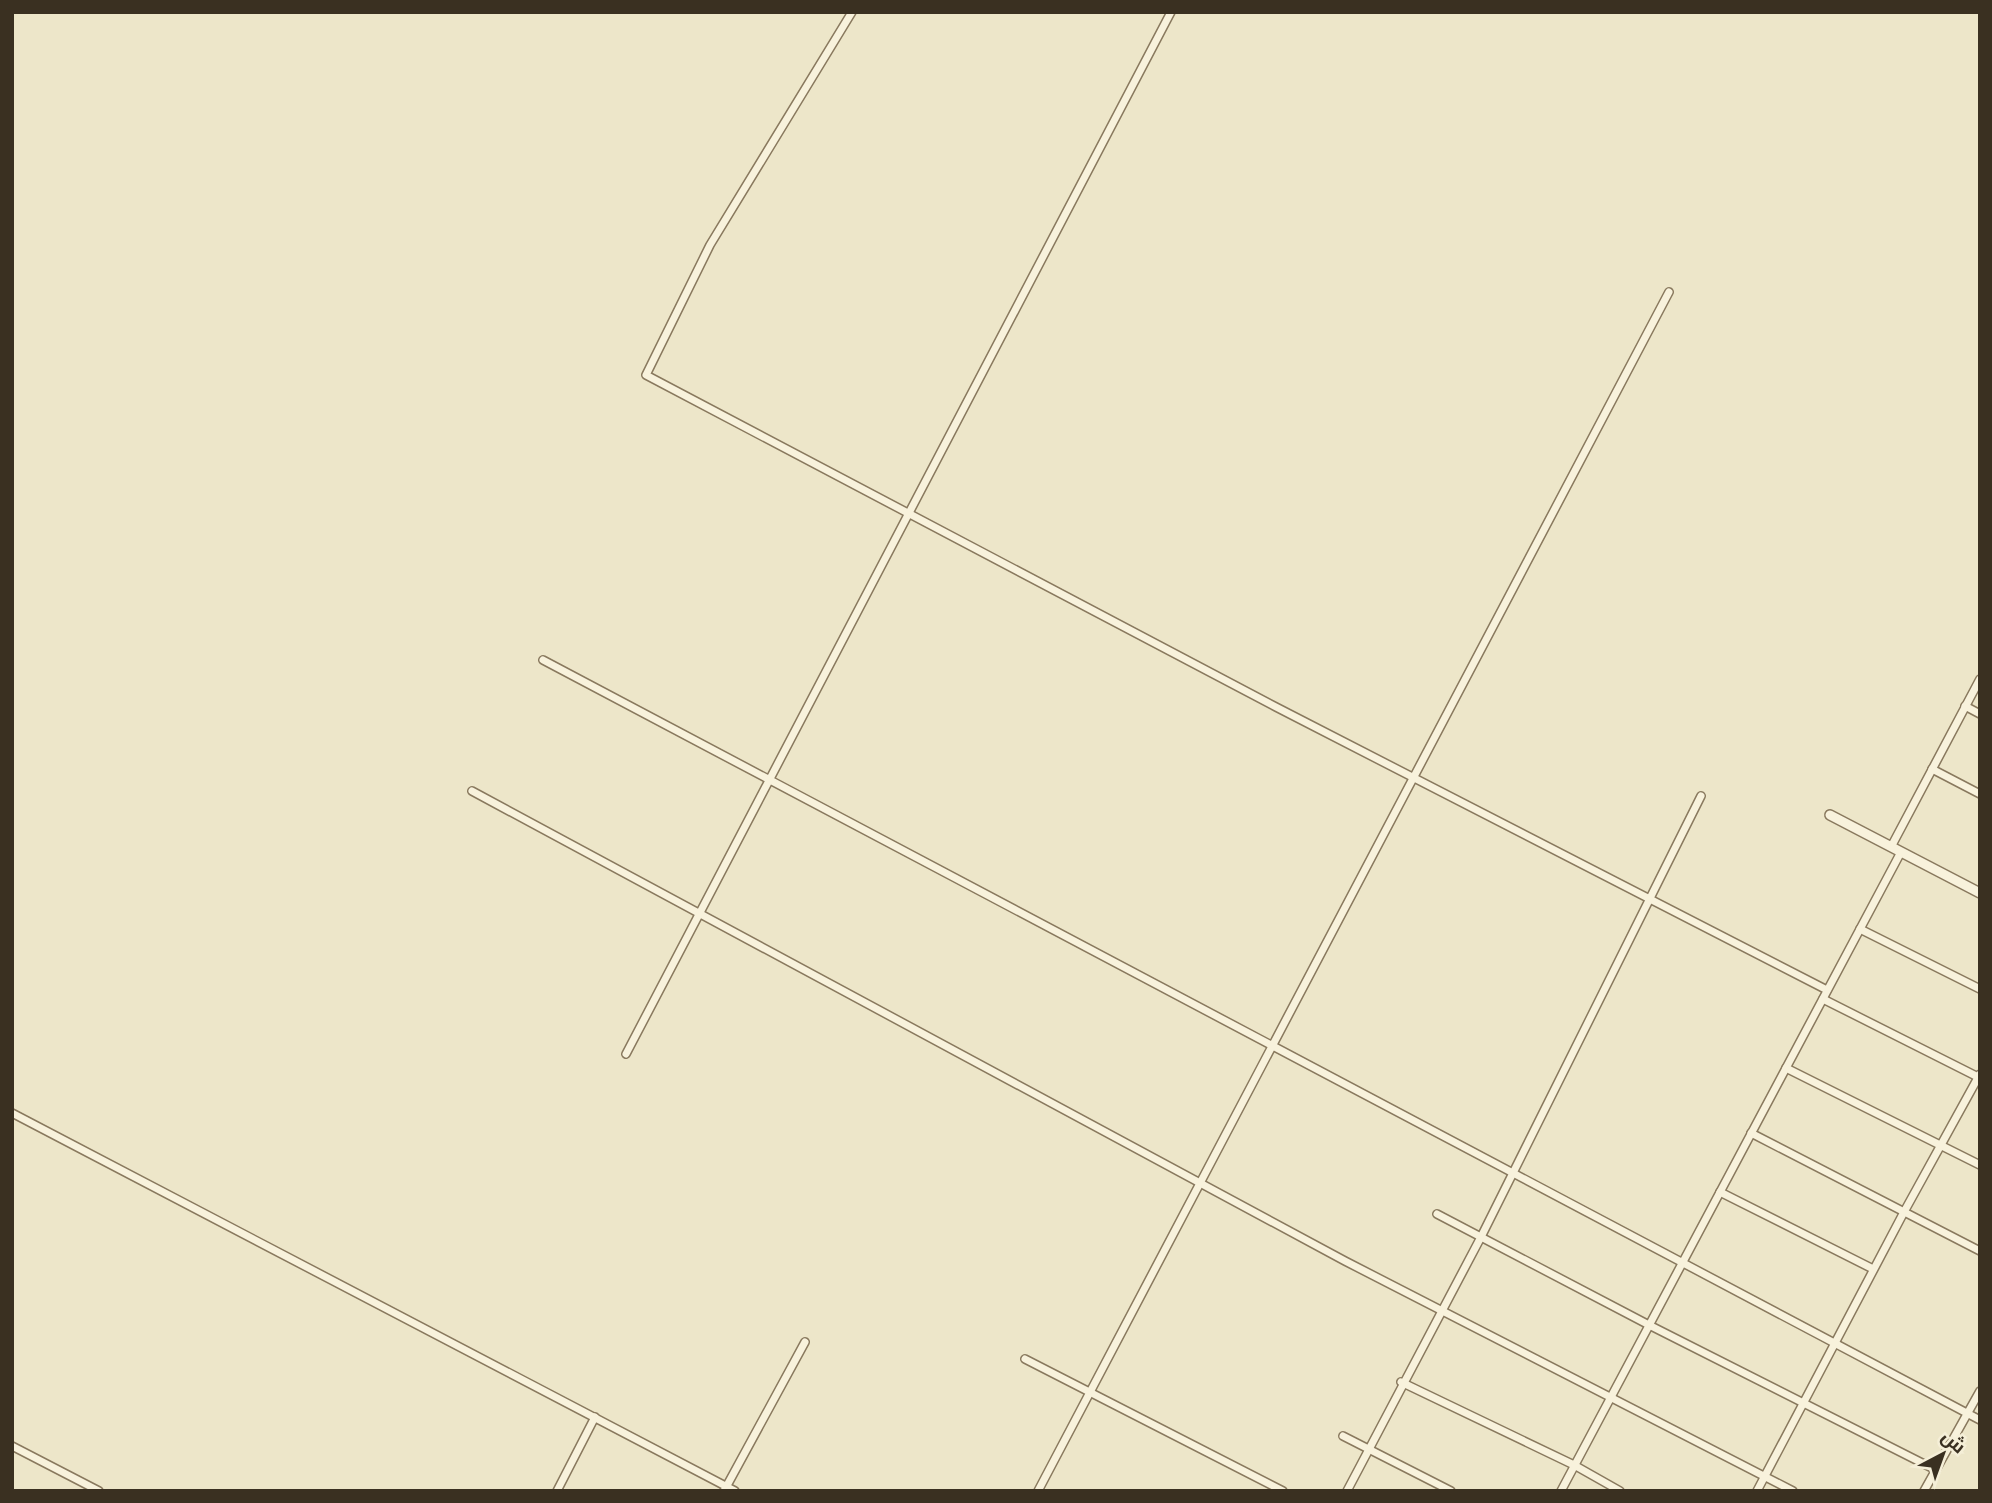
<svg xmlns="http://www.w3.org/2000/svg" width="1992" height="1503" viewBox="0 0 1992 1503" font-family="'Playfair Display',Cairo,serif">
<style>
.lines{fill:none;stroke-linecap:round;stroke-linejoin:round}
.minor-casing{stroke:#89795e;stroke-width:10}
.tertiary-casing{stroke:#89795e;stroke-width:12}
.minor{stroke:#f8f2dc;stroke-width:7}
.tertiary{stroke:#f8f2dc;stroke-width:9}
</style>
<rect width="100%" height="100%" fill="#ede6c9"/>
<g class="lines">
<g class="minor-casing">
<g id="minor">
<polyline points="852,12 710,245 646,375 1276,707 1827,990"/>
<polyline points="543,660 1980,1420"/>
<polyline points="1965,706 1980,714"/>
<polyline points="1932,769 1980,794"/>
<polyline points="472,791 1345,1261 1793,1491"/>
<polyline points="1891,847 1980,679"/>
<polyline points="1860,929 1980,989"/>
<polyline points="1823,999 1980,1078"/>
<polyline points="626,1054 1171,12"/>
<polyline points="1786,1068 1980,1165"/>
<polyline points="12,1113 735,1491"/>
<polyline points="1751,1133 1980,1251"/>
<polyline points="1720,1192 1873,1269"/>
<polyline points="1437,1214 1649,1325 1936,1470"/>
<polyline points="1025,1359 1283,1491"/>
<polyline points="1401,1382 1574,1465 1620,1491"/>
<polyline points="1343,1436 1451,1491"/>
<polyline points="12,1446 99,1491"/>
<polyline points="557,1491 595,1417"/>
<polyline points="724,1491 805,1342"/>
<polyline points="1038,1491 1669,292"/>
<polyline points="1347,1491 1481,1237 1701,796"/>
<polyline points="1561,1491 1901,852"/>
<polyline points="1757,1491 1904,1212 1980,1074"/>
<polyline points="1924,1491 1980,1391"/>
</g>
</g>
<g class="tertiary-casing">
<polyline id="tertiary" points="1830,815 1980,893"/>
</g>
<use href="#minor" class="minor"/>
<use href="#tertiary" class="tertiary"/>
</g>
<rect width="1992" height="1503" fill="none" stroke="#3a3021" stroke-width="28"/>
<g transform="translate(1943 1454) rotate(41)" stroke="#f5efd8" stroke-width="5" paint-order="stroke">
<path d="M0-5L12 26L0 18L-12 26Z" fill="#3a3021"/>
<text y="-10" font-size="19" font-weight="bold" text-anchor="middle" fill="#3a3021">ش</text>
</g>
</svg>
